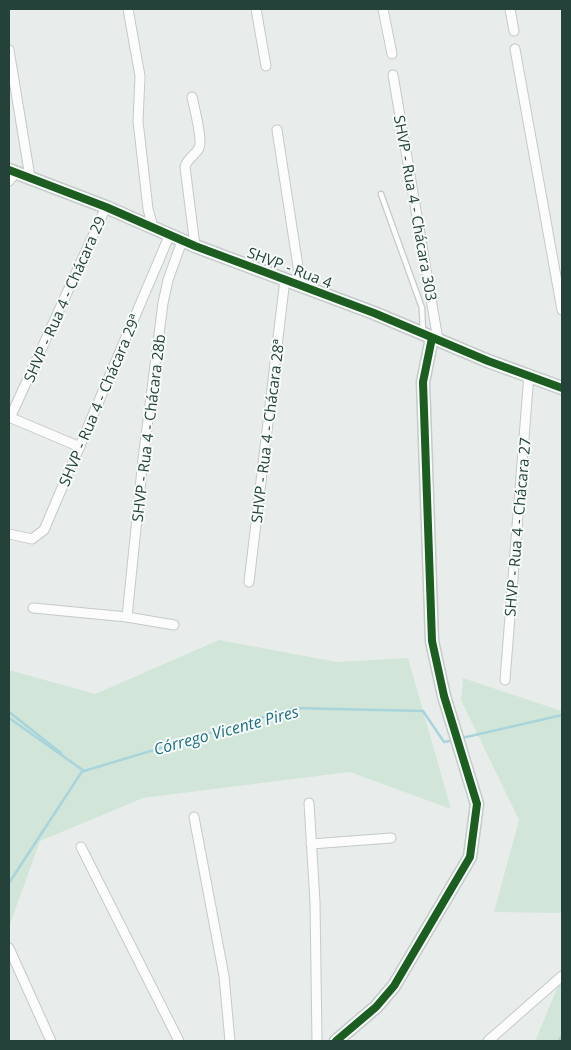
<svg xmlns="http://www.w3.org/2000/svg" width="571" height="1050" viewBox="0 0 571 1050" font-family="'Open Sans',sans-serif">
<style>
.green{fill:#d1e6d8}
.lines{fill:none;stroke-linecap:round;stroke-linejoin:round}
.stream{stroke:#a9d4db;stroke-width:2.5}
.lane-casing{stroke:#c5cac8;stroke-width:7}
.street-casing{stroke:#c5cac8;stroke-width:11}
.secondary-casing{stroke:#c3cbc8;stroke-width:15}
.lane{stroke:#fcfcfc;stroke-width:4.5}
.street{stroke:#fcfcfc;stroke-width:9}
.secondary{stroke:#fcfcfc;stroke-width:12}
.cycleway-casing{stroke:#f7fbf9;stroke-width:11}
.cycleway{stroke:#1b5e20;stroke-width:8}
.labels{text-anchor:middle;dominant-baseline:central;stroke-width:4;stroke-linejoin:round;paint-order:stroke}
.street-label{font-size:15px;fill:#24423a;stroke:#f7fbf9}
.water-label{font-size:16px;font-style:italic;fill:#1c6f80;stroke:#f7fbf9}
</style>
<rect width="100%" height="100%" fill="#e8edeb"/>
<g class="green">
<polygon points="219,640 337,662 408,658 451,809 350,772 143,798 40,841 9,927 9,670 95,694"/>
<polygon points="463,678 562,711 562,913 494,912 519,820 461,700"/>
<polygon points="562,976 562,1041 535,1041 537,1037"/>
</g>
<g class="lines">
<g class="stream">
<polyline points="9,712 61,753"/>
<polyline points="9,718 84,771 294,708 423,711 444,742 455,740"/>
<polyline points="462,738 562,715"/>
<polyline points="9,883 83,770"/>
<polyline points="559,1041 562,1036"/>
</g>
<g class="lane-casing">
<polyline id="lane" points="381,194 422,308 423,333"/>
</g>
<g class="street-casing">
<g id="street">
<polyline points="128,9 140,76 138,121 148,209 153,227"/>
<polyline points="256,9 266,66"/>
<polyline points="383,9 392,54"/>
<polyline points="510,9 514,31"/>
<polyline points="515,49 562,310"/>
<polyline points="9,50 30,177"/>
<polyline points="393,75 438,340"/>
<path d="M192 97C194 107 203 140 199 148 195 156 187 158 185 167L195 246"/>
<polyline points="277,130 301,286"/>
<polyline points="9,181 16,172"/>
<polyline points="9,417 80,447"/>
<polyline points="10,418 106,207"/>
<polyline points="9,534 32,539 44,530 170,234"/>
<polyline points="249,582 285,279"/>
<polyline points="33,608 127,617 174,625"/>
<polyline points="127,617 143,459 163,303 168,280 182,241"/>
<polyline points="505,680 529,374"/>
<polyline points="309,803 315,902 317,1041"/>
<polyline points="194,817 224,976 230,1041"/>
<polyline points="311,844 391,838"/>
<polyline points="81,847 179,1041"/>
<polyline points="9,948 51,1041"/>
<polyline points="488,1041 562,976"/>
</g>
</g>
<g class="secondary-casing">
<g id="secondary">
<polyline points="9,170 106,207 195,246 374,313 488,361 562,388"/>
<polyline points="336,1041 376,1007 394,986 470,857 477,804 444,696 432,641 423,382 432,338"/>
</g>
</g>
<use href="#lane" class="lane"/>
<use href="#street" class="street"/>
<use href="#secondary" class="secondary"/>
<g class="cycleway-casing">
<g id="cycleway">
<polyline points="9,170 106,207 195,246 374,313 488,361 562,388"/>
<polyline points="336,1041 376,1007 394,986 470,857 477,804 444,696 432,641 423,382 432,338"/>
</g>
</g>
<use href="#cycleway" class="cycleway"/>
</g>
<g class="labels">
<g class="street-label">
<text transform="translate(416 208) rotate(80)">SHVP - Rua 4 - Chácara 303</text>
<text transform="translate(290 267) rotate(21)">SHVP - Rua 4</text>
<text transform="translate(64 299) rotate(-66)">SHVP - Rua 4 - Chácara 29</text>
<text transform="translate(99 400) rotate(-67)">SHVP - Rua 4 - Chácara 29ª</text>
<text transform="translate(148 428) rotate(-83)">SHVP - Rua 4 - Chácara 28b</text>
<text transform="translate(267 431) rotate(-83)">SHVP - Rua 4 - Chácara 28ª</text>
<text transform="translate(517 527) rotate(-85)">SHVP - Rua 4 - Chácara 27</text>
</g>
<g class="water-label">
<text transform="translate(226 730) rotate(-15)">Córrego Vicente Pires</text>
</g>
</g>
<rect width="571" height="1050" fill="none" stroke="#24423a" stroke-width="20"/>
</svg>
